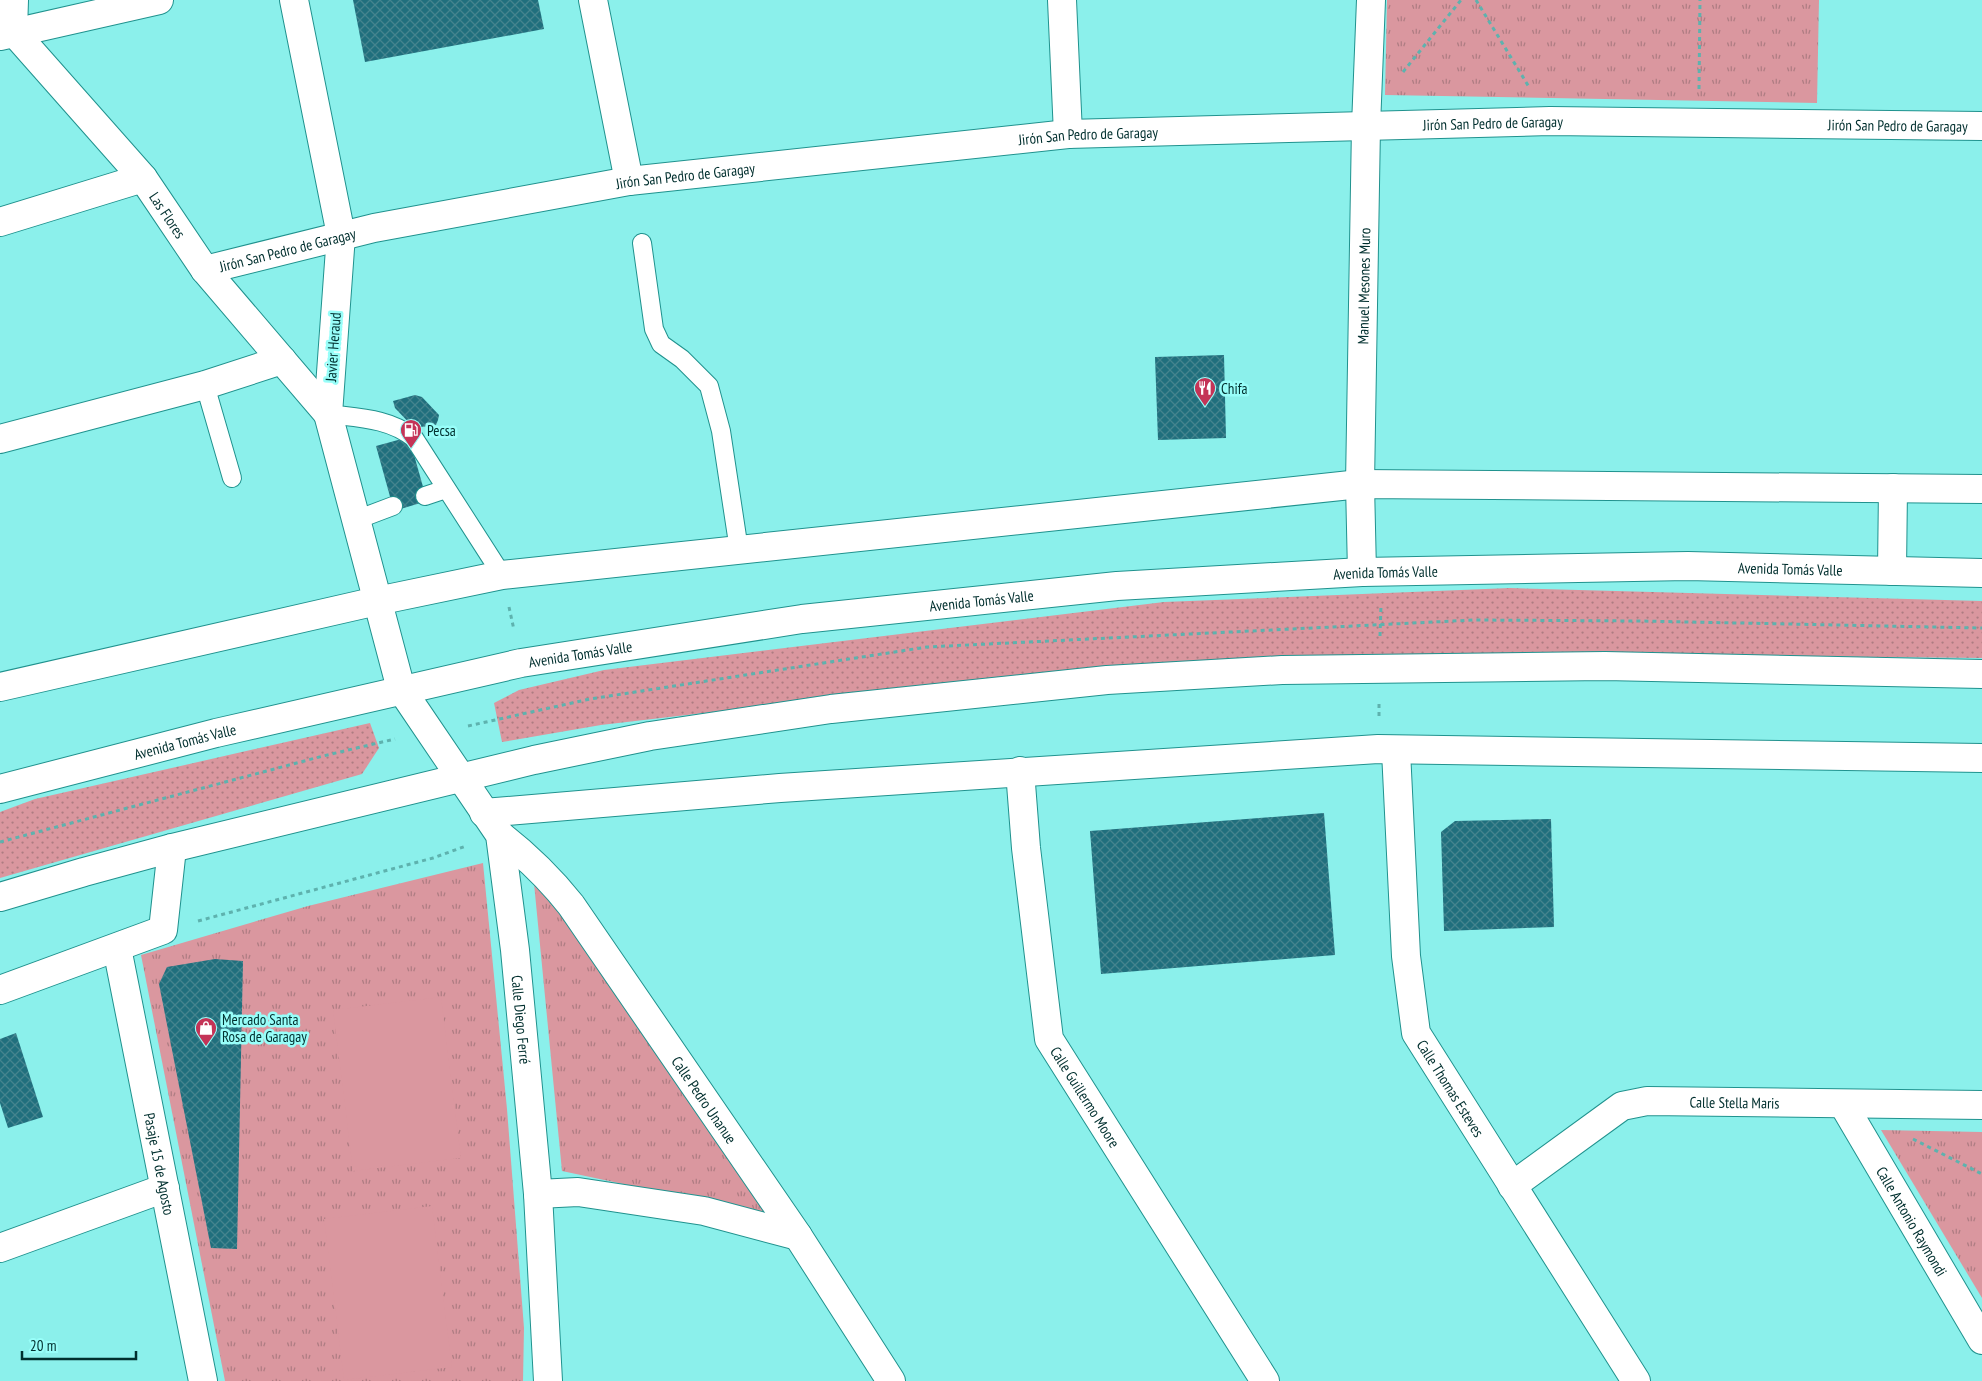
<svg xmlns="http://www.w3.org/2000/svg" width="1982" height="1381" viewBox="0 0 1982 1381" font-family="'PT Sans Narrow',sans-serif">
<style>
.grass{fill:url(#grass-dots)}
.park{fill:url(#park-tufts)}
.garden{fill:#da979f}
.building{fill:url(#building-cross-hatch)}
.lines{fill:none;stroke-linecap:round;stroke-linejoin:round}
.service-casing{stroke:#20928e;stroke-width:20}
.minor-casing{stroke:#20928e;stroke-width:30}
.secondary-casing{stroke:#20928e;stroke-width:30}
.primary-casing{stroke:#20928e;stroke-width:30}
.path{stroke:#5eb2ae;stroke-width:3;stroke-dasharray:4 4;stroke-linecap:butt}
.service{stroke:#fff;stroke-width:18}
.minor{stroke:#fff;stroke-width:28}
.secondary{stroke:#fff;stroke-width:28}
.primary{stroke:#fff;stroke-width:28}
.labels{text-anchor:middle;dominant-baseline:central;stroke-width:5;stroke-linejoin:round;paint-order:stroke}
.street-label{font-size:15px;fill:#002f2e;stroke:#98fef9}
.poi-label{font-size:15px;fill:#002f2e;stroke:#98fef9;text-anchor:start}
</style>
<defs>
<pattern id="grass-dots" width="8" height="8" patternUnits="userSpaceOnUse" patternTransform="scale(1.25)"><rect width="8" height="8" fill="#da979f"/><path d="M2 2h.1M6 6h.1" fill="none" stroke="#ae7c82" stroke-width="1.8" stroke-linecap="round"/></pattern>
<pattern id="park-tufts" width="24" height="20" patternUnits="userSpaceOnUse" patternTransform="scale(1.25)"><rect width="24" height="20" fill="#da979f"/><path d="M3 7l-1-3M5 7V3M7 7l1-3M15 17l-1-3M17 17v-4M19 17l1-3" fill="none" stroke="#ae7c82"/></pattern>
<pattern id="building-cross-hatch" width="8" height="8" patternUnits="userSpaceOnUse" patternTransform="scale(1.25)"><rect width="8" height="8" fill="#206f7d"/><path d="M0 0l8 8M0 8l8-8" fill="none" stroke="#44848e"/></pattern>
</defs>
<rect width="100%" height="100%" fill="#8bf0eb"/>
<g class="grass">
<polygon points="1510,588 1982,601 1982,658 1456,653 1079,669 601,725 502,742 494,703 519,690 604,670 1164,602"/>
<polygon points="370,723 379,748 362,774 0,878 0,812 35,799"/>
</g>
<g class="park">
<polygon points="1387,0 1819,0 1817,103 1385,95"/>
<polygon points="483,863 507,1109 524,1328 523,1381 225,1381 141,955 308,906"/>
<polygon points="533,873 774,1216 562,1171"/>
<polygon points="1881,1130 1982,1132 1982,1298"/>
</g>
<g class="garden">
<polygon points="441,997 461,1158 353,1171 333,1010"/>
<polygon points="432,1206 452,1367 344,1380 324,1219"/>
</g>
<g class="building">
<polygon points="353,0 538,0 544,29 365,62"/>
<polygon points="1224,355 1226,438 1158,440 1155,357"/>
<polygon points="415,395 422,397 439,415 438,420 436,425 414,428 395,408 393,401"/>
<polygon points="409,437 427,501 394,511 376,446"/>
<polygon points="1324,813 1335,955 1101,974 1090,831"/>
<polygon points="1551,819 1554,927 1444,931 1441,832 1455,821"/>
<polygon points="215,959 243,961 237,1249 211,1248 159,984 167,967"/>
<polygon points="16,1033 43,1117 8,1128 0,1103 0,1039"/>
</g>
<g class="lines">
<g class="service-casing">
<g id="service">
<polyline points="642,243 654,329 661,344 682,359 709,386 721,431 739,550"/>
<polyline points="205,385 232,478"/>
<path d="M328 414C358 418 389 418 414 438L502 575"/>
<polyline points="425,496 446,489"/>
<polyline points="356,520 393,506"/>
</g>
</g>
<g class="minor-casing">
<g id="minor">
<path id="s1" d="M294 0 341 235 328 414 401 689 500 835 515 950 538 1194 548 1381"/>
<polyline points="593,0 629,181"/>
<polyline points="1062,0 1068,134"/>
<path id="s2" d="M0 23 13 31 143 178 205 270 328 414"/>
<polyline points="13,31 14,0"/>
<polyline points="0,36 159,0"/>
<polyline points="0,222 143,178"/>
<path id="s3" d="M205 270 374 228 629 181 1068 134 1550 121 1982 126"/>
<polyline points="0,439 205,385 282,360"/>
<path id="s4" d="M1362 572 1360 484 1366 126 1371 0"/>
<path id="s5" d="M1396 751 1406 956 1416 1033 1636 1381"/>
<path id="s6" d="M1020 771 1026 848 1049 1039 1265 1381"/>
<polyline points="484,813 780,788 1378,749 1982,758"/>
<path id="s7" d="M500 835C528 857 549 877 571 905L798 1236 891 1381"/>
<path id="s8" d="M117 948 203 1381"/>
<polyline points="0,990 163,930 172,848"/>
<path id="s9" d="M1843 1104 1982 1340"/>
<path id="s10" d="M1512 1186 1622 1106 1647 1101 1982 1105"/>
<polyline points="538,1194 578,1192 704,1211 798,1236"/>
<polyline points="0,1248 165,1188"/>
</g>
</g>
<g class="secondary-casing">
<polyline id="secondary" points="0,687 377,601 502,575 1360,484 1982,489"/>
</g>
<g class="primary-casing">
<g id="primary">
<polyline points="1892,571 1893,488"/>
<path id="s11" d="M0 789 216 733 521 663 802 619 1117 586 1362 572 1688 566 1982 573"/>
<polyline points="0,897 84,872 172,848 534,760 650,736 831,709 1107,680 1282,670 1605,666 1982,674"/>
</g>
</g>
<g class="path">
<polyline points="1476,0 1529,87"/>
<polyline points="1403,72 1461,0"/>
<polyline points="1699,89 1700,0"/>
<polyline points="509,607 514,630"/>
<polyline points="1380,636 1381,605"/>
<polyline points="1379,716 1379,702"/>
<polyline points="468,726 590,699 927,647 1474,620 1641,621 1982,628"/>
<polyline points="0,842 323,756 395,739"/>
<polyline points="198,921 433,858 466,846"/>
<polyline points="1913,1139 1982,1174"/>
</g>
<use href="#service" class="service"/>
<use href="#minor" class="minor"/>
<use href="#secondary" class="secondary"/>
<use href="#primary" class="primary"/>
</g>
<defs>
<g id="restaurant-pin" transform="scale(1.125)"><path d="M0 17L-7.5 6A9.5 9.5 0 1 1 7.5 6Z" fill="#c43457" stroke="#98fef9"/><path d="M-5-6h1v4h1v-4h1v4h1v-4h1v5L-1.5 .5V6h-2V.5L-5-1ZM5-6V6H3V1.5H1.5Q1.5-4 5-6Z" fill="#fff"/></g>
<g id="fuel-pin" transform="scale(1.125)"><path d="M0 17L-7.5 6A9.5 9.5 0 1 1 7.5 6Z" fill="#c43457" stroke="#98fef9"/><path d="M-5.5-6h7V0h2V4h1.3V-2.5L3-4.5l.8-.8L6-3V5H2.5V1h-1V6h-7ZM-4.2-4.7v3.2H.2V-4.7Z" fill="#fff"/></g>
<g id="shop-pin" transform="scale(1.125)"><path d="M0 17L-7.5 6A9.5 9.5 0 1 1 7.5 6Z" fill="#c43457" stroke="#98fef9"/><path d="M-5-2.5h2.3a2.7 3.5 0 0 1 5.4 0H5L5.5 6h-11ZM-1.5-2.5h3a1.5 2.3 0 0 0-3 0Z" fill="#fff"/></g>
</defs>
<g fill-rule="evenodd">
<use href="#restaurant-pin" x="1205" y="388"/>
<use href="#fuel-pin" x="411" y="430"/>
<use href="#shop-pin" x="206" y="1028"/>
</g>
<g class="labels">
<g class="street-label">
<text stroke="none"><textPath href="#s3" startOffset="1300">Jirón San Pedro de Garagay</textPath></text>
<text stroke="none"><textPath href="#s3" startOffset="1705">Jirón San Pedro de Garagay</textPath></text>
<text stroke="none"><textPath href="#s3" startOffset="895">Jirón San Pedro de Garagay</textPath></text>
<text stroke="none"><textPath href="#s3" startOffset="490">Jirón San Pedro de Garagay</textPath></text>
<text stroke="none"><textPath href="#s2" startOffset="256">Las Flores</textPath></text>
<text stroke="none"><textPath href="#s3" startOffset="85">Jirón San Pedro de Garagay</textPath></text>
<text stroke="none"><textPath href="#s4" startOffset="286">Manuel Mesones Muro</textPath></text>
<text transform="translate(333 347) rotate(-86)">Javier Heraud</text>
<text stroke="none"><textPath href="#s11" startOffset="1811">Avenida Tomás Valle</textPath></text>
<text stroke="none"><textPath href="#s11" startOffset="1406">Avenida Tomás Valle</textPath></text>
<text stroke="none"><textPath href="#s11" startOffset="1001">Avenida Tomás Valle</textPath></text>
<text stroke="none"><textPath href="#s11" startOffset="596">Avenida Tomás Valle</textPath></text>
<text stroke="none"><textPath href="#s11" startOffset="191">Avenida Tomás Valle</textPath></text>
<text stroke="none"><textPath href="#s1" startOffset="1066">Calle Diego Ferré</textPath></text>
<text stroke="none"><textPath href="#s5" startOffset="348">Calle Thomas Esteves</textPath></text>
<text stroke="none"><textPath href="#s6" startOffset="338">Calle Guillermo Moore</textPath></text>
<text stroke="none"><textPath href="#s7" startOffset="336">Calle Pedro Unanue</textPath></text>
<text stroke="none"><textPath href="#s10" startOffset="249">Calle Stella Maris</textPath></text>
<text stroke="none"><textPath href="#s8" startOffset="220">Pasaje 15 de Agosto</textPath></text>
<text stroke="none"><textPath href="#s9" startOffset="136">Calle Antonio Raymondi</textPath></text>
</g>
<g class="poi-label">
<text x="1221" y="388">Chifa</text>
<text x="427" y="430">Pecsa</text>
<text x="222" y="1019">Mercado Santa<tspan x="222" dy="17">Rosa de Garagay</tspan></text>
</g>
</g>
<path d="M22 1351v8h114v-8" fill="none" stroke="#002f2e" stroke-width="2.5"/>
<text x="30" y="1351" font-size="15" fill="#002f2e" stroke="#98fef9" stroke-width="4" paint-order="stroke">20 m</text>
</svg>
